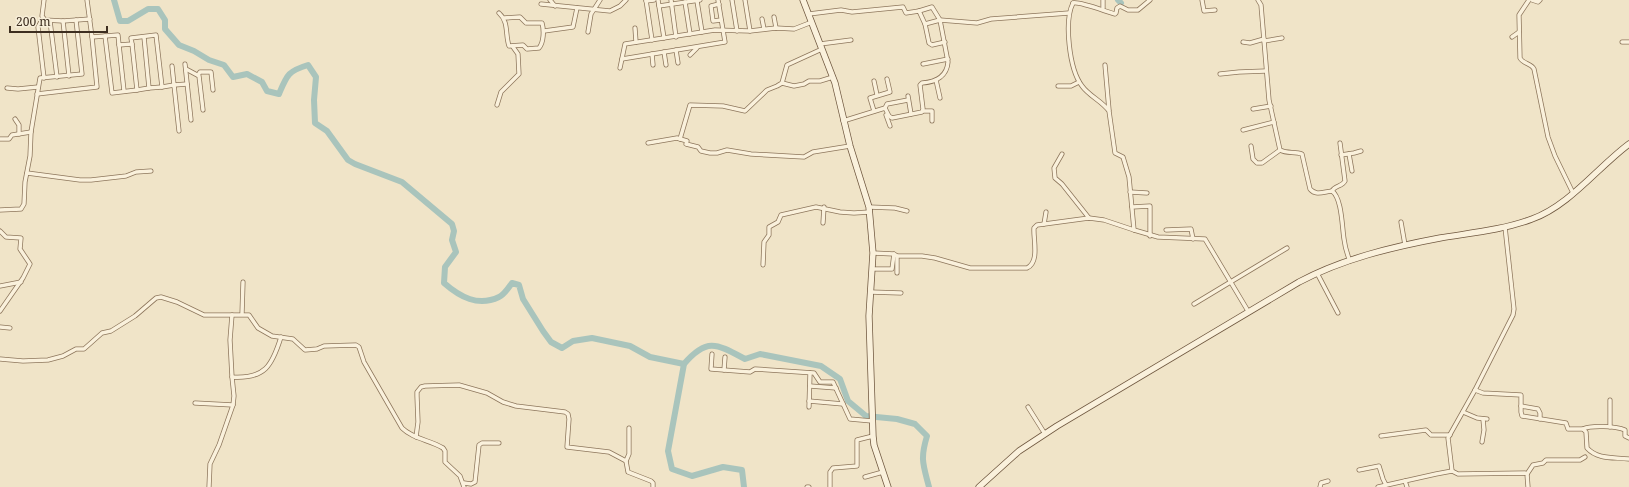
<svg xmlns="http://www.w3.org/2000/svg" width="1629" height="487" viewBox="0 0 1629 487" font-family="'Noto Serif',serif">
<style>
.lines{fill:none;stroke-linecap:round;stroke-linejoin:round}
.river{stroke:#a9c4bc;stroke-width:6}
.street-casing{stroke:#8d765c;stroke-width:5}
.secondary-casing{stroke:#6f573f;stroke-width:7}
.street{stroke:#faf1dc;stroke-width:3.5}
.secondary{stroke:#faf1dc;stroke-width:5.5}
</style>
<rect width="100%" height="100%" fill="#f0e4c8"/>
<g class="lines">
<g class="river">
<path d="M114 0 120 21H128L148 9H158L165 20V29L179 45 194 51 209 60 224 65 233 77 247 74 262 82 267 91 279 94C287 75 288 71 308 65L316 77 314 100 315 123 327 131 348 160 355 164 402 182 452 224 454 231 452 240 456 252 445 267 444 283C460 297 478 307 499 297 504 295 509 287 512 283L519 285 523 299 543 331 551 342 562 348 573 341 592 338 630 346 650 357 684 364"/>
<polyline points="1118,0 1121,3"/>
<path d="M744 487 742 470 723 467 692 476 672 469 668 451 684 364C707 337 717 344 745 359L760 354 821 366 840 379 848 401 866 416 897 419 915 424 927 436C920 459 923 464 929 487"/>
</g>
<g class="street-casing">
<g id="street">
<polyline points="44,0 42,16 45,20 63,21 90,19"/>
<polyline points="87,0 92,37 118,35 119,45 132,44 131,38 156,35 162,87 174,85 179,131"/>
<polyline points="550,0 555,6"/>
<polyline points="646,0 652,40"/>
<polyline points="658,0 664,38"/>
<polyline points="671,0 676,37"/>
<polyline points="732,0 737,31"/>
<polyline points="745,0 750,31"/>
<polyline points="1103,0 1103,8"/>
<polyline points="1202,0 1204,11 1215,10"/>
<path d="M1258 0 1261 5 1269 100 1280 150C1287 154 1295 151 1302 154L1310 189C1316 196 1323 192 1332 191 1342 198 1342 227 1344 239 1345 247 1347 254 1350 261"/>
<path d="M1529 0 1519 15 1520 58C1523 64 1531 63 1534 69L1548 137 1555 156 1573 193"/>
<polyline points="1532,0 1538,2 1540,0"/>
<polyline points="646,1 654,0"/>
<polyline points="697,1 702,32"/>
<polyline points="685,2 690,34"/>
<path d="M1073 3C1064 21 1069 69 1082 86 1089 96 1102 101 1109 111L1115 153 1123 157 1129 177 1134 230 1158 237 1205 239 1248 311"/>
<path d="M1073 3C1079 1 1107 12 1115 14L1116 13 1117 8 1120 6 1128 10H1138L1150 0"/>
<polyline points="541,4 610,11 620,6 626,0"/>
<polyline points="719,4 711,6 713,21 721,20"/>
<polyline points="659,6 700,0"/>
<path d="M499 13C509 22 505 34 509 46L523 45 527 49 539 48C544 42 544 30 542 23H526L520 17 504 18"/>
<polyline points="809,14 841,10 852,12 903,7 906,13 919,11 925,24 940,20 977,23 991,19 1069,13"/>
<polyline points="774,17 776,28"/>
<polyline points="43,18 38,27 44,78"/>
<polyline points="762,19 764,29"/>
<polyline points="50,21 57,77"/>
<polyline points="63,21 69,76"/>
<polyline points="925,24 929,43 932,45 945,42"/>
<polyline points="635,28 636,42"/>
<polyline points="544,31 573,27 577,8"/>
<polyline points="588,32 591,14 600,0"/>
<polyline points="105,36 112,93 137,90"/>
<polyline points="144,37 149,88 162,87"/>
<polyline points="1512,37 1519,32"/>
<polyline points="1264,41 1282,38"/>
<polyline points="1243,42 1250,43 1264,39"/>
<polyline points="1622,42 1629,42"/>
<polyline points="132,44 137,90 149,88"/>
<polyline points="820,44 851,40"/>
<polyline points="119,45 124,91"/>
<polyline points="676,50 678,63"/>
<polyline points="664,52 666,65"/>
<polyline points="652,54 653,65"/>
<polyline points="690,55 697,48"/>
<polyline points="622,59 725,42 718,0"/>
<polyline points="185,64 191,120"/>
<polyline points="923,64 948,59"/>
<polyline points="1105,65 1109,110"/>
<polyline points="172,66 174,85 187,84"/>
<polyline points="620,68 625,44 715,30 750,31 776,28 794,29 812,22"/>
<polyline points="186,69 199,76 203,110"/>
<polyline points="1220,74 1239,72 1266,71"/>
<polyline points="198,75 200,72 211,72 213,90"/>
<polyline points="936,80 940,98"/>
<polyline points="874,81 877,95"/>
<polyline points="782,83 794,86 804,84 809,81 820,81 833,77"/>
<polyline points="1058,86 1071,86 1079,82"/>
<polyline points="7,88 18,89 38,87"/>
<polyline points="37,94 97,87 92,37"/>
<polyline points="908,96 911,114"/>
<polyline points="497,105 501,92 519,74 518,54 513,47"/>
<path d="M885 108 889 116 892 118 922 112 923 109 920 85 922 83C936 82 947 76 948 62L940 20 932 7 919 11"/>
<polyline points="1253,109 1271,106"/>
<polyline points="874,111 870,98 890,92 887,79"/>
<polyline points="923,111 932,111 932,121"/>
<polyline points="886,115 890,126"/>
<polyline points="15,119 19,125 19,134"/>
<polyline points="843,121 885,108 887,104 908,100"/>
<polyline points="1243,130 1274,122"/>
<polyline points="0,139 9,139 12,135 31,132"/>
<polyline points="680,139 690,105 723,106 745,111 767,90 777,86 782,83 787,65 822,49"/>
<polyline points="648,143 677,138 687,141 686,144 698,147 701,151 710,153 717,153 727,150 751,154 804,157 813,152 850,146"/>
<polyline points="1251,146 1253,159 1257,163 1262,163 1280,150"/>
<polyline points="1062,154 1054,168 1055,178 1062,184 1089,218"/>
<polyline points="1349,154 1352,171"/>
<polyline points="1341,155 1354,153 1361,151"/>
<polyline points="27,173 80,180 91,180 126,176 136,172 151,171"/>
<path d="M1332 191C1335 185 1342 187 1345 181L1340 143"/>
<polyline points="1130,192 1147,193"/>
<polyline points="869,207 895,208 907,211"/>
<polyline points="1132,207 1150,206 1150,236"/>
<polyline points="0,210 21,209 24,204 25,182 30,156 31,132 40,78 82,74 76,20"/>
<polyline points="1401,222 1405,245"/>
<polyline points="823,223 824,207"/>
<polyline points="1044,224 1046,212"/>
<path d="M1505 227 1514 309 1513 315 1475 390 1483 393 1521 395V412L1522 416 1566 423 1568 429H1583L1586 432 1587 448C1598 460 1614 457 1629 459"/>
<polyline points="1166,230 1191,229 1193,239"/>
<polyline points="0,231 6,237 21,238 20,249 30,264 23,278 0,311"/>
<path d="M873 253 894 254 897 256H922L935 258 970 268H1027C1040 262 1033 239 1034 228L1037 225 1089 218 1104 220 1134 230"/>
<polyline points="763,265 764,242 769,235 769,227 778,222 781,215 816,207 840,212 854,213 870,212"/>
<polyline points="872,269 892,269 894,254"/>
<polyline points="897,273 897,256"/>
<polyline points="1317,273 1338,313"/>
<polyline points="0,286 21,282"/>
<polyline points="870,292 901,293"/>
<polyline points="1194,304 1287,248"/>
<polyline points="242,314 243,282"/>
<polyline points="0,327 10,328"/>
<polyline points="712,354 711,369 750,372 755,369 814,373 820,382 833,382 850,419 872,421"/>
<path d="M0 359 23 361 48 360 63 356 76 349H84L102 333 111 331 135 316 156 298 161 297 177 302 204 315H249L258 328 272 336 293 339 305 350 317 349 324 346 356 345 359 347 364 362 402 428C413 439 430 440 443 448L445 451V462L460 476 464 487"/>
<polyline points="724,370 725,357"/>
<polyline points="232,377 230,340 232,315"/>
<polyline points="810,386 836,388"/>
<polyline points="1610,400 1610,427"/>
<polyline points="809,401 843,404"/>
<polyline points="195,403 233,405"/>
<polyline points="1521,406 1538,409 1540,413 1540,419"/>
<polyline points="809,407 810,373"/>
<polyline points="1028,407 1045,434"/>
<polyline points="1463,412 1477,418 1487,419"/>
<path d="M1583 429C1591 425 1616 426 1625 430V436L1629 438"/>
<polyline points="1381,436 1426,430 1431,435 1450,435"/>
<polyline points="416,437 418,422 417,396 417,392 421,387 425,386 459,385 487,393 503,402 516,406 565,412 568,414 569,419 567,447 609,452 626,461 629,454 629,428"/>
<polyline points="1482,442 1484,430 1483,419"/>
<polyline points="626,461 628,472 651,481 653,483 653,487"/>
<polyline points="1359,470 1379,466 1383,479 1386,485"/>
<polyline points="1452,471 1448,438 1475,390"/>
<polyline points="1527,474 1533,465 1543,463 1546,460 1580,460 1585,457"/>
<polyline points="865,477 883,472"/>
<polyline points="1405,481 1407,487"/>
<polyline points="464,483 471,484 475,482 479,445 482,443 499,443"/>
<path d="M209 487 210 464 219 445 233 405 234 396 232 377C265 379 272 366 281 337"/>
<polyline points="807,487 809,487"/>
<polyline points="830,487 830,472 833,468 857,466 857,440 873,436"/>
<polyline points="1320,487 1321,483 1328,481"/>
<polyline points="1378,487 1436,474 1452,471 1458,474 1525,473 1527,474 1528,487"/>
</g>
</g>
<g class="secondary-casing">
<g id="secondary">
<polyline points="803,0 835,83 850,146 869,207 873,253 869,316 873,436 874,445 888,487"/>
<path d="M979 487 1019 451 1057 426 1299 282C1342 259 1392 247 1440 238 1470 233 1503 230 1532 219 1569 206 1598 167 1629 144"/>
</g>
</g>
<use href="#street" class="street"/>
<use href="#secondary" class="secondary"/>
</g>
<path d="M10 26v6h97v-6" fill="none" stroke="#3d2e20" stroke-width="2"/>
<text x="16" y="26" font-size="12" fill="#3d2e20" stroke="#f7eed8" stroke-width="3" paint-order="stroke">200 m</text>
</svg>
